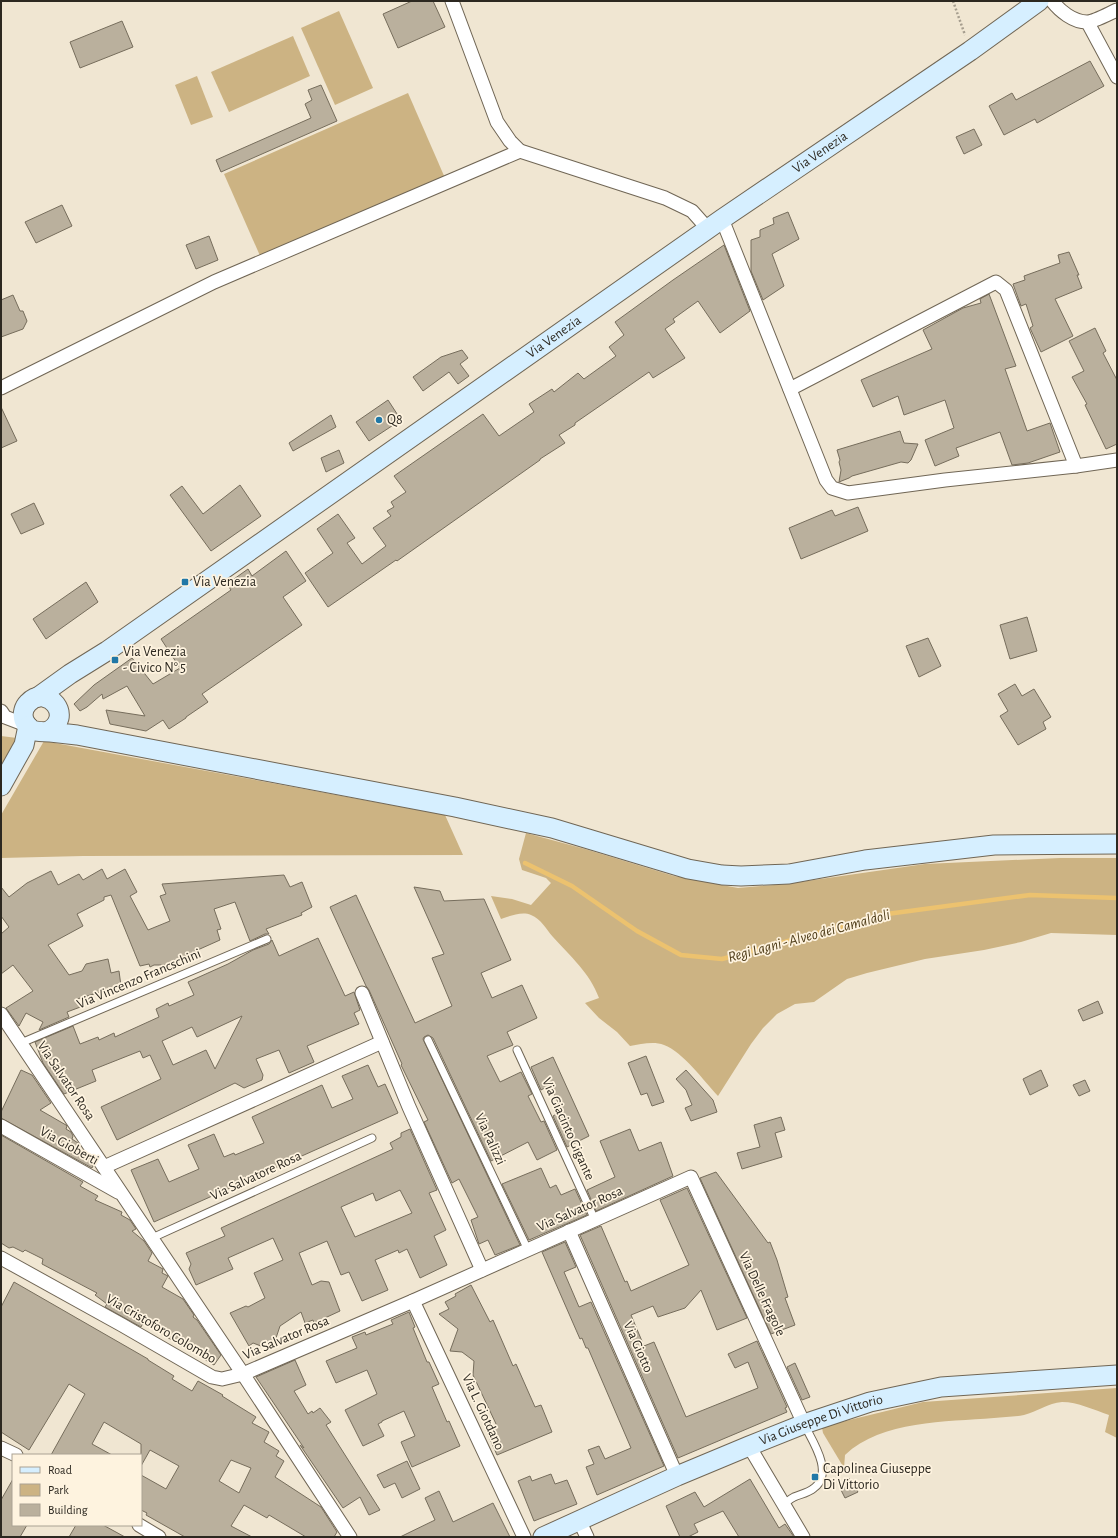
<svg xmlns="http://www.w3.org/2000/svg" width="1118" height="1538" viewBox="0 0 1118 1538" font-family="'Alegreya Sans',sans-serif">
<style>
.green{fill:#ccb383}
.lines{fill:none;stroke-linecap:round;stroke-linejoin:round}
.stream{stroke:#ecc26f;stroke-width:4.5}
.building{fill:#bab09d;stroke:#766d5c;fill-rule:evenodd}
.lane-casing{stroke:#706655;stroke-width:9}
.street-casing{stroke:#706655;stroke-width:15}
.secondary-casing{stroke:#706655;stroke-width:21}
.path{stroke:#a69e8f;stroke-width:2.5;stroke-dasharray:2 2;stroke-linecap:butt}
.lane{stroke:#fff;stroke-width:7}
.street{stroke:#fff;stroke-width:13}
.secondary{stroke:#d6efff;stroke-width:19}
.poi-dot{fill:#2178a7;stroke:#fef3df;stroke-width:1.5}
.labels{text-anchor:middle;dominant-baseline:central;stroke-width:3.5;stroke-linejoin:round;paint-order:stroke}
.street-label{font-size:14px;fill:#2c2820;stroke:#fef3df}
.poi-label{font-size:14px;fill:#2c2820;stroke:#fef3df;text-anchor:start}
.water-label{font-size:15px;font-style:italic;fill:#4e3c18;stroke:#fef3df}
</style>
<rect width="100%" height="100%" fill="#f0e6d2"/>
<g class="green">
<polygon points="339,11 373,88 335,105 301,28"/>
<polygon points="293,36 310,76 229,112 211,72"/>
<polygon points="197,76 213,117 191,125 175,85"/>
<polygon points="408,93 445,178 261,258 224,174"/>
<polygon points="1,736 17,738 1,765"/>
<polygon points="44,741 445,815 463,855 83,856 1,858 1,815"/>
<path d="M526 833 585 849 674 876 738 888 786 884 925 864 1060 858H1117V935L1051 933 1021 942 984 950 925 959 867 973 847 979 814 1002 795 1004 777 1014 763 1028 751 1044 718 1096C704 1081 683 1052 664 1045 654 1041 641 1044 630 1046L617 1032 599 1018 585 1003 599 998C590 973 570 956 553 937 546 929 541 919 531 915 522 911 510 916 501 919L491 896 512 899 531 905 551 883 546 878 522 870 519 859Z"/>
<path d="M1117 1388V1438L1105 1432 1109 1415C1094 1410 1078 1402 1062 1402 1048 1403 1037 1412 1024 1415 1015 1417 1004 1417 994 1418 946 1422 882 1420 845 1455L844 1468 823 1433 822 1428 833 1424 923 1402Z"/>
</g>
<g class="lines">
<polyline class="stream" points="525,863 572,886 637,931 681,955 722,959 887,914 1030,895 1117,898"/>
</g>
<g class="building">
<polygon points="412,1 433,1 445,27 398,48 383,14"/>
<polygon points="122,21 133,47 80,68 70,42"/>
<polygon points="1090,61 1104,86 1037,123 1035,119 1004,135 989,106 1012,93 1016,100"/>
<polygon points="321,85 337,121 221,172 216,160 311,118 305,104 312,100 308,90"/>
<polygon points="974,129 982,145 964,154 956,137"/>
<polygon points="62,205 72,226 36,243 25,222"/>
<polygon points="788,212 799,239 772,254 784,286 763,300 751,271 751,240 760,237 760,230 774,224 773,218"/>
<polygon points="209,236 218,260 196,269 186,245"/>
<polygon points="724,245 750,311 720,333 698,301 673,319 675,322 665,329 685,358 653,378 649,372 575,423 575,425 559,435 565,443 540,459 540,460 397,561 396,560 328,607 305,573 333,553 317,529 338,514 355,538 347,543 362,564 386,546 373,528 391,516 387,511 394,507 391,502 406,492 394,476 483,414 499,436 534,412 529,404 552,389 554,392 578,373 584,379 616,356 609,347 624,335 615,322 673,280"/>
<polygon points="1069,252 1079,275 1077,275 1082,288 1055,299 1073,336 1041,352 1030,328 1033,326 1026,304 1021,306 1013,284 1025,280 1024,276 1060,263 1058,255"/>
<polygon points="989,294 1016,366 1005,369 1027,431 1050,423 1060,452 1028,463 1012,465 1000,432 956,448 959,456 935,466 925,440 954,428 945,400 904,415 898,396 873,407 861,380 932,349 923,330 963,308 981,303 980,299"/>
<polygon points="13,295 20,311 23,311 27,321 23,329 1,337 1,300"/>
<polygon points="1095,328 1106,351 1103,353 1117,380 1117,444 1106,449 1085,405 1087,404 1072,377 1084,371 1069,341"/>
<polygon points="462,350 468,358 460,364 469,376 458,384 449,372 423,391 413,377 441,357"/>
<polygon points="388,400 401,420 369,441 356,422"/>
<polygon points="1,407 17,441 1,448"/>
<polygon points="331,415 336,427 293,451 289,443"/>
<polygon points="900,431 904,443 918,444 911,460 908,463 901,462 852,476 849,478 839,482 841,470 839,462 840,460 837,450"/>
<polygon points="339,450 344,463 326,472 321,458"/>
<polygon points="240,485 261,516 211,551 170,495 182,486 203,514"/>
<polygon points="34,503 44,524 21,534 11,514"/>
<polygon points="858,507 868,531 801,559 789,528 832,510 835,516"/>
<polygon points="286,551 306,581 283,597 302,625 202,694 208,702 186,717 186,718 169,729 163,720 146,731 110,724 106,710 145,716 127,686 103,699 102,694 87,707 80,711 74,704 94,685 132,658 153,684 180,668 161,639 231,590 227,584 248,569 252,576"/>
<polygon points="86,582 98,602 46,639 33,619"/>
<polygon points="1027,617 1037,651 1010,659 1000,625"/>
<polygon points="928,638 941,666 919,677 906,646"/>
<polygon points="1015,684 1022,696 1034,689 1051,717 1043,722 1046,729 1018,745 1000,716 1008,711 998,694"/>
<polygon points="102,869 107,879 125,869 137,892 130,896 148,930 170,921 160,896 166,894 162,884 284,875 290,887 302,882 312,907 301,913 302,915 266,929 269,934 265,934 250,941 235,902 214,909 221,929 217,930 220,940 164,965 154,965 150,967 149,964 140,966 111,895 104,897 104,900 77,914 83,926 48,945 69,975 82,971 86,964 108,959 111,973 119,971 121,986 77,999 83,1006 67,1012 69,1017 39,1030 43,1022 26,1013 19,1026 6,1008 33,991 13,965 1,974 1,934 9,927 1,916 1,887 9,897 27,883 51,871 58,885 79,874 83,880"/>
<polygon points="414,887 440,891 444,901 484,899 511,960 481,973 492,998 522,985 537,1018 507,1032 513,1045 487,1056 500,1082 521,1072 532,1094 528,1096 541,1122 544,1121 557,1150 537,1160 528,1142 491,1161 433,1038 428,1035 424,1037 423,1039 520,1245 495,1255 488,1240 479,1244 471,1220 478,1217 459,1179 452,1183 424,1122 428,1120 401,1065 402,1064 369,990 366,986 330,907 356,895 415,1023 452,1006 432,958 444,954"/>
<path d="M318 938 345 996 354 992 360 1010 354 1013 359 1024 307 1046 314 1062 289 1073 279 1050 256 1059 263 1075 262 1080 244 1088 235 1083 117 1140 101 1107 161 1079 150 1055 143 1058 140 1051 92 1070 96 1081 64 1094 43 1063 35 1042 73 1026 80 1044 98 1037 99 1040 114 1033 115 1037 159 1017 156 1009 168 1003 169 1006 194 995 188 982 228 964 253 950 269 944 272 940 279 956ZM242 1016 215 1069 206 1050 173 1065 162 1041 192 1027 197 1037Z"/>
<polygon points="1098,1001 1103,1013 1083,1021 1078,1010"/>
<polygon points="646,1056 664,1102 652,1106 647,1093 641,1095 628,1063"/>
<polygon points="553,1057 589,1136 567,1147 553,1116 562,1111 550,1085 541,1090 531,1067"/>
<polygon points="368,1065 378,1087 385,1084 398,1113 154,1222 131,1170 158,1159 169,1182 199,1169 188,1145 214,1134 224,1157 234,1153 235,1155 264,1143 252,1117 322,1085 332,1108 353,1099 342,1076"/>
<polygon points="21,1070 32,1075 51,1103 40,1110 66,1125 67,1126 66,1129 71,1132 73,1136 72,1139 78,1143 74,1150 89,1159 93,1166 92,1168 1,1118 1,1112"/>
<polygon points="686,1070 713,1100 717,1112 691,1121 685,1108 692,1105 686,1090 676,1079"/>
<polygon points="1041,1070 1048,1086 1030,1095 1023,1079"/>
<polygon points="1085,1080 1090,1091 1079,1096 1073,1085"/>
<polygon points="781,1117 785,1130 775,1133 782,1157 742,1169 737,1153 760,1147 754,1125"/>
<path d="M410 1129 437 1190 429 1193 446 1230 434 1236 447 1265 420 1278 407 1249 399 1253 398 1250 375 1260 388 1290 362 1301 349 1272 341 1275 327 1241 299 1253 312 1285 321 1281 329 1282 340 1311 314 1323 313 1320 305 1323 301 1312 280 1326 275 1341 261 1346 253 1343 249 1346 230 1313 246 1306 248 1307 265 1298 254 1273 283 1260 273 1238 228 1258 233 1269 196 1285 189 1269 191 1264 186 1253 225 1236 221 1228 393 1149 390 1143 401 1137V1133ZM400 1190 412 1213 355 1237 341 1207 373 1193 376 1201Z"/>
<polygon points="630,1129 639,1151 661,1142 673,1176 596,1211 587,1190 615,1177 600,1141"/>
<polygon points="1,1135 83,1182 80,1186 98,1196 95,1200 122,1212 121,1215 130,1220 136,1229 132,1231 144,1241 152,1253 148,1261 163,1269 162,1273 168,1276 162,1287 183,1299 194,1315 193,1317 197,1320 221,1355 214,1365 143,1323 141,1327 105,1307 107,1304 95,1295 97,1293 42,1264 43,1259 25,1250 23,1252 13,1247 9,1248 1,1243"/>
<polygon points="541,1168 550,1188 556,1185 561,1195 575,1189 587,1215 529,1240 502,1184"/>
<polygon points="716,1172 768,1243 770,1242 777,1260 788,1297 785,1298 795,1325 771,1334 700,1178"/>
<polygon points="687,1188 747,1318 717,1330 701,1290 685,1308 658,1317 653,1306 631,1315 644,1346 654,1342 686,1417 758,1388 748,1362 735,1368 728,1354 757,1341 787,1407 785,1408 787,1412 678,1458 580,1235 601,1226 625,1282 627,1281 631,1291 689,1265 660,1200"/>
<polygon points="565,1242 576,1267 564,1272 579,1307 591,1302 664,1466 597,1495 586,1467 594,1464 588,1450 599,1446 605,1459 631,1448 588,1348 586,1348 582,1338 580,1339 542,1252"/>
<path d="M14 1282 148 1359V1360L174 1376 172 1379 192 1391 198 1381 223 1395 222 1396 256 1417 252 1423 269 1432 264 1442 279 1451 276 1456 284 1461 275 1477 321 1507 337 1532 334 1537H306L269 1515 267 1518 244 1505 231 1526 252 1537H185L146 1515 147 1513 141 1510V1475L166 1489 179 1466 150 1450 141 1466V1444L104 1422 92 1444 112 1455H51L85 1394 69 1384 29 1450 1 1432V1307ZM231 1460 251 1468 239 1493 219 1481Z"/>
<polygon points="471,1285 490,1322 493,1320 513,1366 516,1364 535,1407 541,1405 552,1432 497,1455 486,1430 497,1426 473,1375 474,1361 462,1352 450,1351 458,1329 439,1314 449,1309 445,1302 456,1296 455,1294"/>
<polygon points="409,1312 415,1327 413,1328 427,1362 429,1362 439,1384 432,1387 447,1422 449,1421 460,1446 412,1467 401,1442 415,1436 404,1411 382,1421 382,1422 378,1424 384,1436 363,1446 345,1410 377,1394 367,1370 336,1383 326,1361 357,1348 352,1337 365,1332 366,1335 393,1324 391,1320"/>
<polygon points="295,1360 306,1385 294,1391 308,1414 312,1411 313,1413 320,1408 331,1422 326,1425 380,1510 369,1515 360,1497 343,1508 300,1445 304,1448 256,1377"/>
<polygon points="795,1363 810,1397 802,1400 787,1367"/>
<polygon points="407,1461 420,1489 402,1498 395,1483 384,1488 377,1475"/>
<polygon points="551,1474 555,1484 567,1480 577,1504 534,1521 518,1481 530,1476 532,1481"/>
<polygon points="849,1478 858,1492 845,1498 841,1490"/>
<polygon points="13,1479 13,1525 27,1525 20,1537 1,1537 1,1500"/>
<polygon points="750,1479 779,1528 785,1524 794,1537 739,1537 723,1511 694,1524 698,1532 688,1537 680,1537 666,1506 695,1492 704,1507"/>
<polygon points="439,1491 453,1522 493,1503 510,1537 400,1537 435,1520 425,1498"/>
<polygon points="76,1525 103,1525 125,1537 69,1537"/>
</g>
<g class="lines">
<g class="lane-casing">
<g id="lane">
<polyline points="428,1040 528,1250"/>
<polyline points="21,1043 267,939"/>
<polyline points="517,1050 595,1220"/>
<polyline points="152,1238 372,1138"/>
<path d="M784 1504C787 1502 790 1499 794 1497 801 1494 808 1493 814 1488 834 1473 813 1442 805 1426"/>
</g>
</g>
<g class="street-casing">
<g id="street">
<polyline points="452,1 497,122 510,141 520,151 665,198 692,211 708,229"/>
<path d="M1052 1C1060 11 1073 22 1087 22 1094 22 1110 13 1117 10"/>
<polyline points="1088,23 1117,77"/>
<polyline points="722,219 826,480 832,488 848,493 945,480 1076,466 1117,460"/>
<polyline points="1,388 214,282 520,151"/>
<polyline points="790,389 996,282 1006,290 1076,466"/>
<polyline points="1,711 5,717 26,725"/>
<polyline points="362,993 409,1107 482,1270"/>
<polyline points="1,1014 243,1374 350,1537"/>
<polyline points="1,1126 118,1192"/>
<polyline points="104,1167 382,1042"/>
<polyline points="569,1231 677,1476"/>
<polyline points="1,1258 122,1325 212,1377 222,1379 243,1374 413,1301 691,1177 804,1424"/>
<polyline points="413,1301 524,1537"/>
<polyline points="749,1446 803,1537"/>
<polyline points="1,1448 16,1455"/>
<polyline points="579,1520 587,1537"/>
<polyline points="139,1525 159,1537"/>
</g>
</g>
<g class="secondary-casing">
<g id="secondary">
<path id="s1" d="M38 697 70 674 107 651 722 219 970 51 1039 1"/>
<path d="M47 732C76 717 47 683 28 703 24 707 22 714 24 720 29 734 39 731 50 732 59 733 68 734 77 735L455 807 552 828 688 869 722 875 741 876 789 874 865 860 994 845 1117 844"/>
<polyline points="1,786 24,745 28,726"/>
<path id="s2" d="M543 1537 677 1476 749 1446 804 1424 870 1402 941 1387 1117 1375"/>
</g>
</g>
<polyline class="path" points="953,1 965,35"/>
<use href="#lane" class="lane"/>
<use href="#street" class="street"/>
<use href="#secondary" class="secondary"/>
</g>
<g class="poi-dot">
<circle cx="379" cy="420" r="4"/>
<rect x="181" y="578" width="8" height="8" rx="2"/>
<rect x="111" y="656" width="8" height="8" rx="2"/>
<rect x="811" y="1473" width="8" height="8" rx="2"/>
</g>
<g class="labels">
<g class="street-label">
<text stroke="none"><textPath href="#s1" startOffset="953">Via Venezia</textPath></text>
<text stroke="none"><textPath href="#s1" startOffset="629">Via Venezia</textPath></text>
<text transform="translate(139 979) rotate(-23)">Via Vincenzo Francschini</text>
<text transform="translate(66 1081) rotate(56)">Via Salvator Rosa</text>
<text transform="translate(568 1129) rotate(66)">Via Giacinto Gigante</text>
<text transform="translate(490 1139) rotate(65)">Via Palizzi</text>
<text transform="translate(69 1146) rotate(29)">Via Gioberti</text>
<text transform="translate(256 1176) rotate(-25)">Via Salvatore Rosa</text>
<text transform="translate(580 1209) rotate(-24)">Via Salvator Rosa</text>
<text transform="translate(762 1294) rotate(65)">Via Delle Fragole</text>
<text transform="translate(161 1329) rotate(30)">Via Cristoforo Colombo</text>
<text transform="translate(286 1338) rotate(-23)">Via Salvator Rosa</text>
<text transform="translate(638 1347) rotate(66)">Via Giotto</text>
<text transform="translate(483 1412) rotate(65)">Via L. Giotdano</text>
<text stroke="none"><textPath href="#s2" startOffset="302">Via Giuseppe Di Vittorio</textPath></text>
</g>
<g class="poi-label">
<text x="387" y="420">Q8</text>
<text x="193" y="582">Via Venezia</text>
<text x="123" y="652">Via Venezia<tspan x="123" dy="16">- Civico N° 5</tspan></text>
<text x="823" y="1469">Capolinea Giuseppe<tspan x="823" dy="16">Di Vittorio</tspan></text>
</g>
<g class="water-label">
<text transform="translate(809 936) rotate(-15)">Regi Lagni - Alveo dei Camaldoli</text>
</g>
</g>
<rect width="1118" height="1538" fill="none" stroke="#2c2820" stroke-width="4"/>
<rect x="12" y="1454" width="130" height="72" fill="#fef3df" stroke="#aaa293"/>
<rect x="20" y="1467" width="20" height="6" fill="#d6efff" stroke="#aaa293"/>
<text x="48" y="1474" font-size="12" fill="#2c2820">Road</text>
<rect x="20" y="1484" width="20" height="12" fill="#ccb383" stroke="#aaa293"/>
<text x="48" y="1494" font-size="12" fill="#2c2820">Park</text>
<rect x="20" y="1504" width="20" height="12" fill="#bab09d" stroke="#aaa293"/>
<text x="48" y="1514" font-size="12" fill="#2c2820">Building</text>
</svg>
